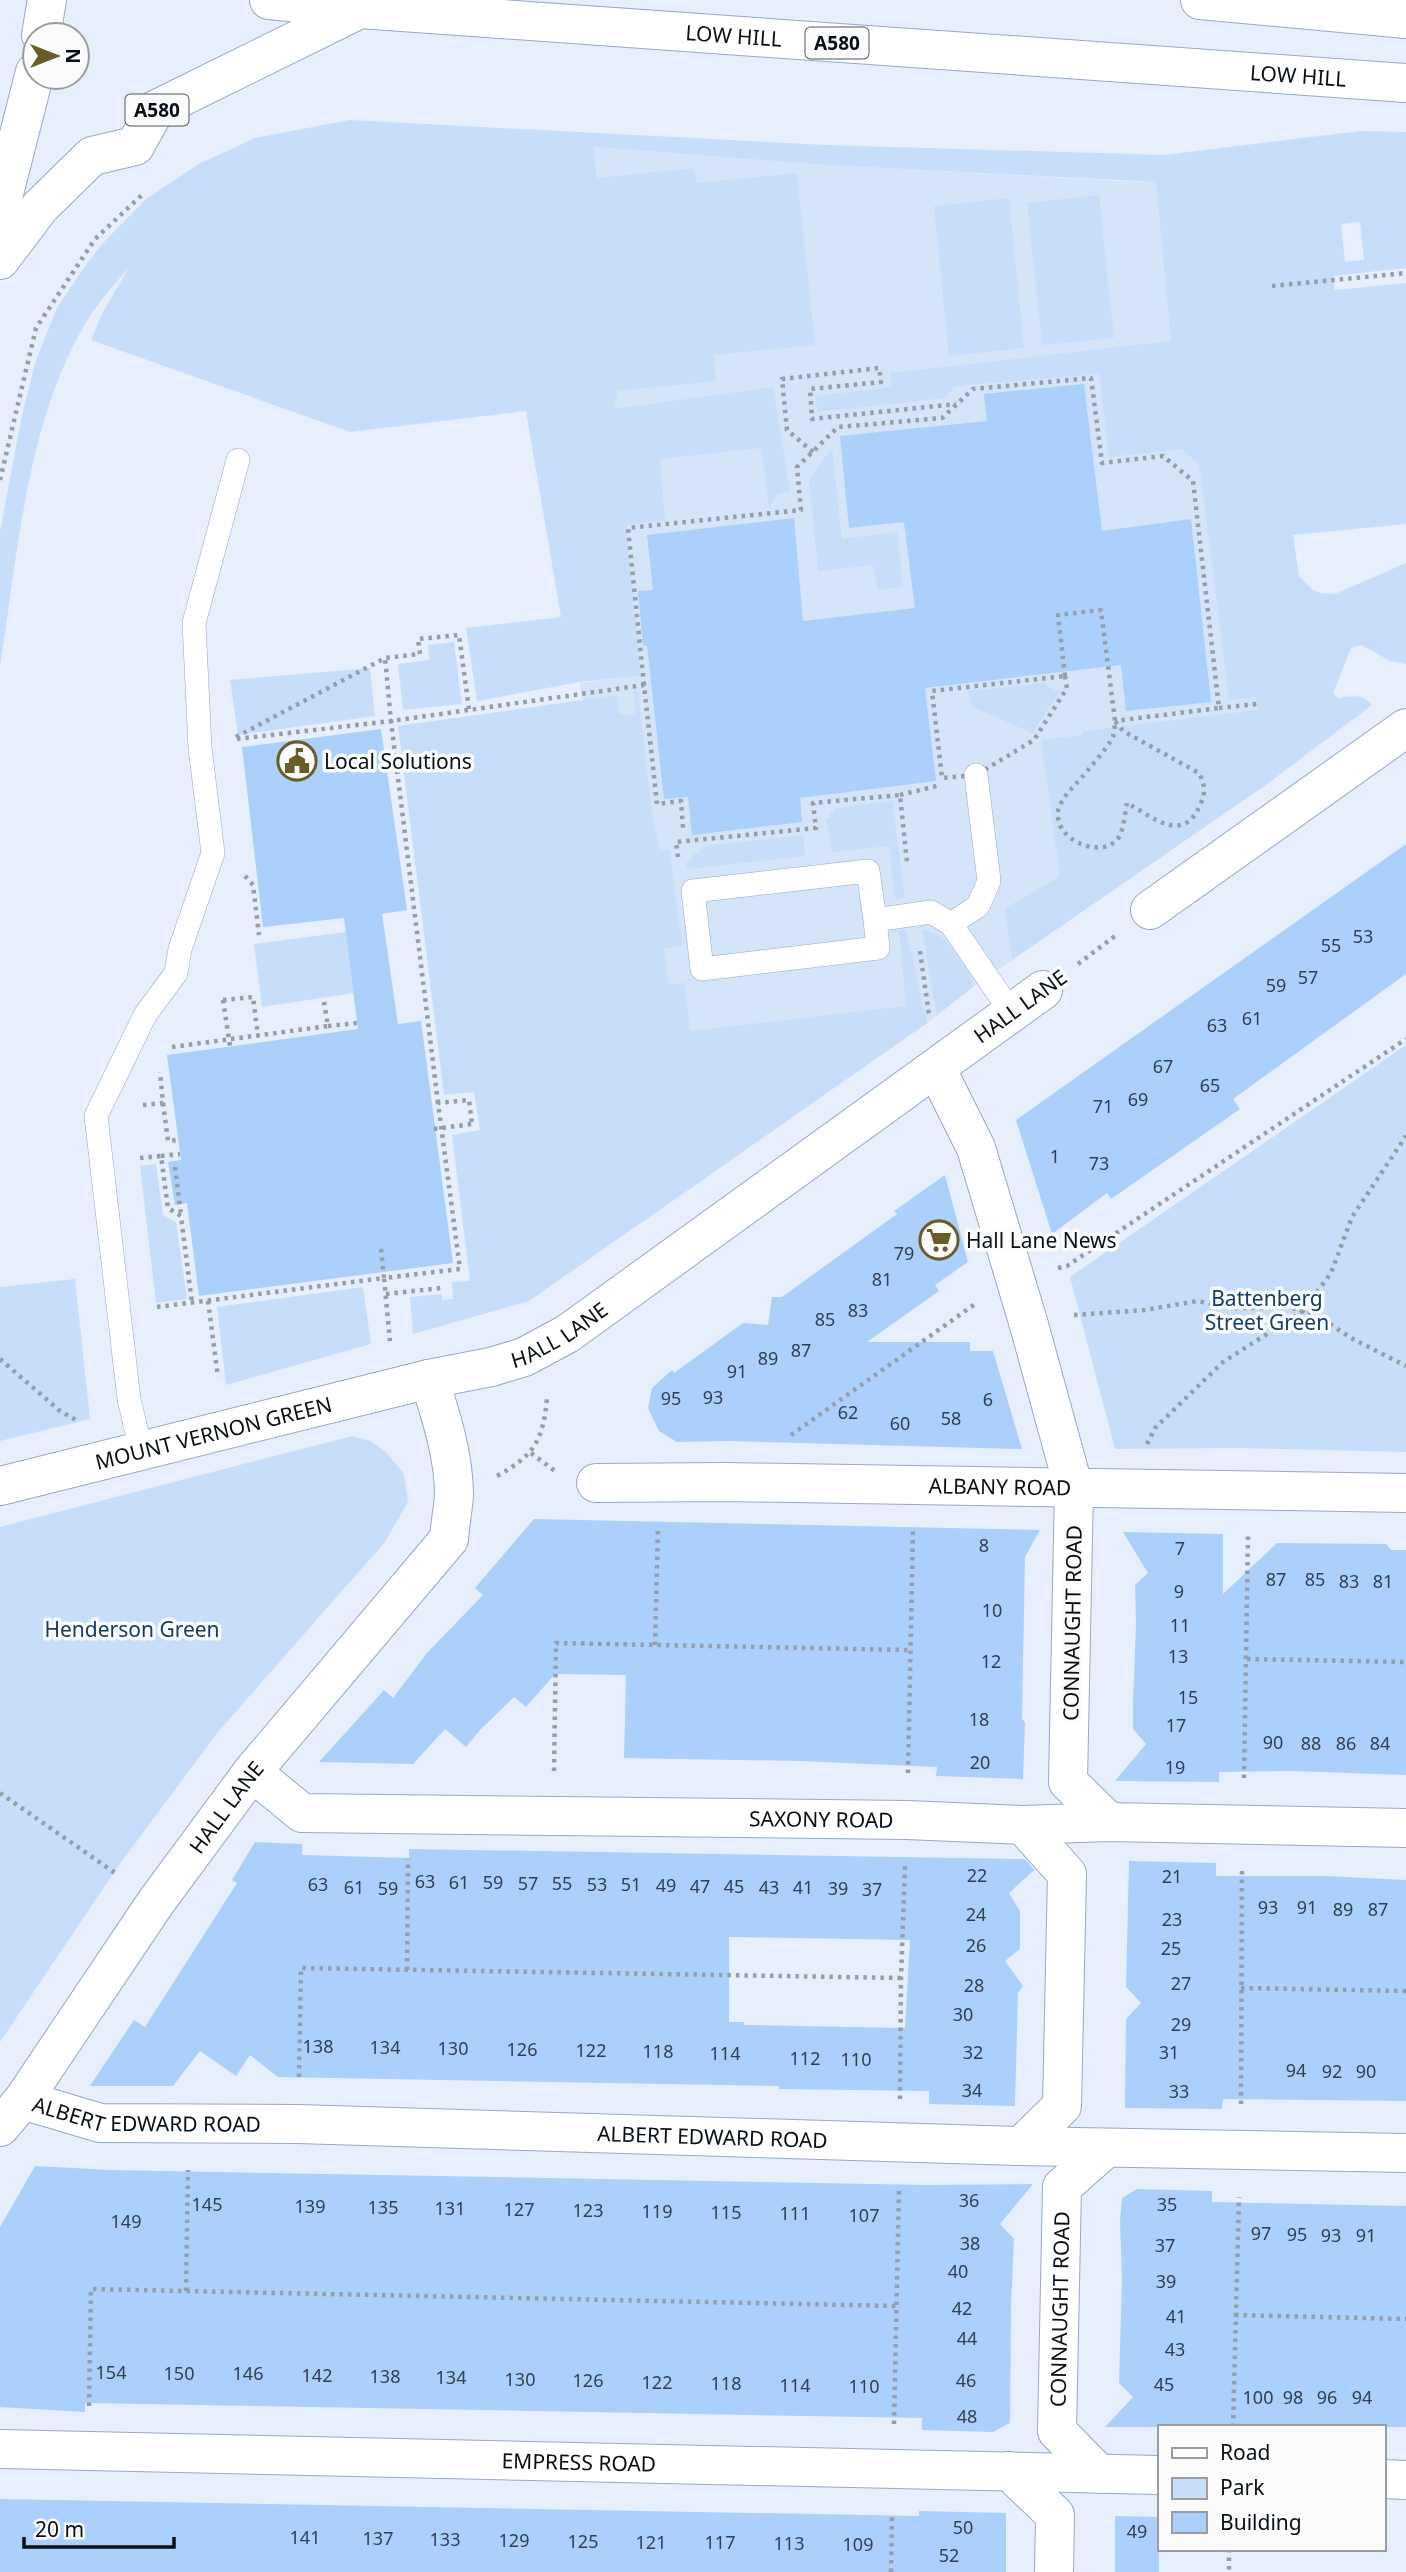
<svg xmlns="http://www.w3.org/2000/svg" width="1406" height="2572" viewBox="0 0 1406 2572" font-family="'Noto Sans',sans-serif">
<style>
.built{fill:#d4e4f9}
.green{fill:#c7defa;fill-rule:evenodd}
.building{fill:#abd0fc;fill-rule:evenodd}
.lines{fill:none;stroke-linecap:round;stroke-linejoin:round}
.lane-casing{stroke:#95aac5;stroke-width:24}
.street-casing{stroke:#95aac5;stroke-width:40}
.highway-casing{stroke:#95aac5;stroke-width:40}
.path{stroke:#969ea9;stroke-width:4.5;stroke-dasharray:3.5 5;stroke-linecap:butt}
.lane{stroke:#fff;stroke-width:23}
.street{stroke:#fff;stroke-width:38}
.highway{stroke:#fff;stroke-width:38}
.path-bridge{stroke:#969ea9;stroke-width:4.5;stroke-dasharray:3.5 5;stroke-linecap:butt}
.labels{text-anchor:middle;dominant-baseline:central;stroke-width:7;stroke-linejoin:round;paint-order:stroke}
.number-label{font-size:18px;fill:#313f51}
.shield{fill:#fbfbfb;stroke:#51565c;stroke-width:2}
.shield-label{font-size:19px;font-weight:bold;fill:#080f18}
.street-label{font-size:21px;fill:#080f18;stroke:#fbfbfb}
.poi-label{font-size:21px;fill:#080f18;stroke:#fbfbfb;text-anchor:start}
.park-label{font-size:21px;fill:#133c6a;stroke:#fbfbfb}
</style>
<rect width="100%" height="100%" fill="#e6effb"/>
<polygon class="built" points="594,147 826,165 1140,182 1193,178 1267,784 973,987 927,1023 643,1222 580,683 641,676 613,409 618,391"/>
<g class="green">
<path d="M350 120 826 145 1164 155 1361 131 1406 132V268L1333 276 1335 290 1406 283V524L1293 535 1299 576 1313 590 1321 593 1335 594 1406 563V664L1390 661 1362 645 1351 648 1333 693 1338 698C1351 696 1363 693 1372 705L1267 784 1012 960 1005 908 1060 877 1041 740 1083 735V731L1258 710 1256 697 1229 700 1199 464 1182 449 1109 457 1099 374 955 386 945 398 817 412 816 396 892 387 890 373 1171 341 1156 182 826 165 594 147 597 178 694 168 697 183 797 173 815 345 714 355 716 381 618 391 614 409 773 387 790 492 778 493 769 508 761 448 660 459 665 521 626 525 641 676 580 682 477 701 466 628 561 617 526 411 350 432 91 340 102 314 129 267C117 282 103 297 92 313 27 413 18 552 0 667V532L22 415 35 363 57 308 85 266 103 243 146 199 199 164 255 138ZM1360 222 1364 260 1345 262 1341 224Z"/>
<polygon points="1099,195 1114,338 1042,345 1027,203"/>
<polygon points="1009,198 1024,348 949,356 934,206"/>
<polygon points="832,448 842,539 897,532 903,587 878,590 873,565 818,571 809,480"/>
<polygon points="454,642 462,704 403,710 398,664 429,660 428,645"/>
<polygon points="370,668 375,716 238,735 230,680"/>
<polygon points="1045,683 1046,687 1051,687 1051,691 1061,690 1032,733 971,706 968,691"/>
<polygon points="634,692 638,692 653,822 660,849 670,850 682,946 664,948 668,984 685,983 690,1031 906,1006 899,931 906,930 927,1023 529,1301 413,1334 410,1297 442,1294 442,1300 453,1299 452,1282 470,1281 452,1135 480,1130 474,1092 444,1095 398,726 617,695 619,715 635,714"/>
<polygon points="892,801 905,898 895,899 889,846 832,852 826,818 830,818 830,812 835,812 834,808"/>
<polygon points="803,835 805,856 687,869 686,863 690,862 694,854 699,853 699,849 703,849 703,846"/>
<polygon points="922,928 943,938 968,971 973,987 937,1015"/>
<polygon points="346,932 354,993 262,1007 254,944"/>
<polygon points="1406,1045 1406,1452 1235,1448 1115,1449 1070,1277"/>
<polygon points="156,1164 163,1215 176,1222 187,1299 156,1303 140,1166"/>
<polygon points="75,1279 90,1419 0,1441 0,1287"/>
<polygon points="363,1287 371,1344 226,1385 217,1307"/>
<polygon points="352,1436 370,1441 386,1452 404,1474 408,1502 385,1542 218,1732 119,1865 0,2042 0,1527"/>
</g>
<g class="building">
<polygon points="1084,384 1102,531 1191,519 1211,702 1126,711 1121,665 925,688 936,781 800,798 802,822 692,835 688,797 664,799 647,645 643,646 638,591 653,590 647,535 794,518 803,621 915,608 904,522 849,528 840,436 987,421 984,394"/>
<polygon points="381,729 407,910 382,914 398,1024 421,1021 453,1263 199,1296 187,1203 175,1205 168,1162 181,1160 167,1055 358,1029 344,918 263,927 242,747"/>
<polygon points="1406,844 1406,974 1233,1099 1240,1109 1111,1199 1107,1193 1052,1234 1016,1120"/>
<polygon points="945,1175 968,1262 935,1285 939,1291 867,1342 970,1342 970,1351 993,1351 1022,1449 729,1441 677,1442 659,1431 648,1408 652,1388 672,1370 674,1373 743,1323 768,1325 772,1297 782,1297 897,1214 894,1211"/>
<polygon points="534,1519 1040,1530 1025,1557 1022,1719 1025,1722 1023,1779 936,1776 937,1767 800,1761 624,1758 626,1675 555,1674 526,1707 514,1697 480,1730 466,1747 445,1729 413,1764 319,1762 384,1690 393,1698 427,1653 483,1595 475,1588"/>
<polygon points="1123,1532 1223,1534 1223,1594 1277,1543 1386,1544 1391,1550 1406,1550 1406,1775 1293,1771 1219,1772 1219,1782 1115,1781 1146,1744 1133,1729 1133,1704 1136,1624 1135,1585 1148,1573"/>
<path d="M255 1842 302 1844V1855L409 1858V1849L1025 1859 1034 1870 1009 1893 1020 1911V1949L1005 1961 1023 1986 1018 1993 1015 2106 929 2104V2091L779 2089V2086L278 2077 250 2055 236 2076 200 2051 173 2086H90L134 2020 145 2027 237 1883 232 1880ZM729 1937 910 1940 905 2028 744 2025V2022H729Z"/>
<polygon points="1129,1861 1216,1863 1216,1876 1325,1876 1406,1880 1406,2101 1223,2099 1222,2109 1125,2108 1126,2019 1141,2003 1126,1987"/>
<polygon points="35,2166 111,2170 926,2185 1033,2184 1000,2224 1014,2239 1011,2306 1010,2423 993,2432 922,2430 922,2418 85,2403 85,2412 0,2407 0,2227"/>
<polygon points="1137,2189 1212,2191 1212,2202 1406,2206 1406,2427 1105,2427 1133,2397 1119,2383 1122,2280 1120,2221 1122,2198"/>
<polygon points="0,2499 919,2516 919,2511 1006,2513 1006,2572 0,2572"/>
<polygon points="1115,2516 1159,2517 1159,2572 1115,2572"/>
</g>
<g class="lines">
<g class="lane-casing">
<g id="lane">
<polyline points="875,920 868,871 693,891 702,969 878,948 875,920 931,912 951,924 1011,1012"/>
<polyline points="951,924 978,906 989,881 976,775"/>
<polyline points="141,1450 129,1399 96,1116 145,1015 176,973 180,949 213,853 200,748 194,623 238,460"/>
</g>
</g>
<g class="street-casing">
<g id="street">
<polyline points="1150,910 1406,728"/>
<polyline points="936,1068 976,1148 1029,1325 1074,1489 1068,1782 1109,1822"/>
<path id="s1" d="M596 1483 725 1482 1406 1493"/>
<path id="s2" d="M0 1486 429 1379"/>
<path id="s3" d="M252 1772 302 1813 907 1820 1023 1825 1109 1822 1406 1828"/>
<path id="s4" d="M23 2100 100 2123 298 2124 1021 2146 1406 2153"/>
<path id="s5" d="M0 2127 23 2100 156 1902 252 1772 449 1539C450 1524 453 1510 454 1495 454 1456 441 1416 429 1379L491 1367 524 1357 567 1334 1043 990"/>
<polyline points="1021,2146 1062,2106 1067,1874 1023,1825"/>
<path id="s6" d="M0 2449 1159 2475"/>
<polyline points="1009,2471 1055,2515 1054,2572"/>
<path id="s7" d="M1099 2474 1057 2431 1062 2187 1106 2148"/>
<polyline points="1383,2479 1406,2480"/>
</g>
</g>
<g class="highway-casing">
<g id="highway">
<path id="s8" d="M269 0 360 9 1406 83"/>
<polyline points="1200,0 1406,19"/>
<polyline points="41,35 47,0"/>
<polyline points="0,209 35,72"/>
<polyline points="0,260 40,207 92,156 135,146 155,110 360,9"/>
</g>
</g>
<g class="path">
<polyline points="1272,286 1406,273"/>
<polyline points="813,452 787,430 782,379 879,368 881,382 810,389 812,419 956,404"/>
<polyline points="0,480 36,328 95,239 144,193"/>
<path d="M1065 676 1058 615 1101 610 1115 721C1115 726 1114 732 1113 737 1110 745 1080 780 1072 788 1066 795 1060 802 1058 811 1054 843 1108 861 1120 835 1124 826 1125 813 1127 803 1153 817 1183 845 1200 805 1206 793 1205 785 1199 773L1123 731 1115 721"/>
<polygon points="1065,676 1067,688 1034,740 976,775 942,778 932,691"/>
<polyline points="644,685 628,528 801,510 797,467 838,427 942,418 973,389 1091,378 1102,463 1163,456 1193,481 1219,708 1115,721"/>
<polyline points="1219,708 1257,704"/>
<polyline points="236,737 385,658 420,654 418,639 459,635 469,709"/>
<polyline points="237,739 391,721 385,658"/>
<polyline points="900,795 937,786 939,782"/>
<polyline points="678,857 676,842 816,828 813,803 900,795 907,862"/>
<polyline points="245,876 253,885 259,935"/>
<polyline points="920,951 929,1015"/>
<polyline points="1078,964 1115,936"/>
<polyline points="223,1000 253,997 258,1036"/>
<polyline points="328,1026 357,1023"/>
<polyline points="172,1047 328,1026 324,1002"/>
<polyline points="163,1103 168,1141 178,1140"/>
<polyline points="438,1103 391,721 644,685 657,804 681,801 683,828"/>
<polyline points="143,1105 163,1103 160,1072"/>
<polyline points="161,1156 180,1154"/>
<polyline points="140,1158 161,1156 168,1208 181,1216 192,1303"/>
<polyline points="175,1167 181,1215"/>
<polyline points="381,1249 384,1278 460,1269 438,1103 469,1100 472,1124"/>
<polyline points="1058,1268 1067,1266 1406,1039"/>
<polyline points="386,1294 441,1288"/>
<polyline points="208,1301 218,1377"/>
<polyline points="157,1307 384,1278 390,1341"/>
<polyline points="1074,1315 1145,1310 1197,1301 1235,1308 1260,1308 1282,1305 1303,1311 1331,1273 1352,1217 1406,1136"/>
<polyline points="0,1359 60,1411 76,1420"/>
<polyline points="791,1435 975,1304"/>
<polyline points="1147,1444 1155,1428 1223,1362 1303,1311 1315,1314 1351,1338 1406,1366"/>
<polyline points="531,1453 555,1471"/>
<path d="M497 1476C535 1455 543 1440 547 1398"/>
<polyline points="655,1645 658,1527"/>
<polyline points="1247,1659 1406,1662"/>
<polyline points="554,1771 556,1643 909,1650"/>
<polyline points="908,1773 913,1530"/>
<polyline points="1244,1778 1248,1535"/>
<polyline points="0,1793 118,1875"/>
<polyline points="407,1970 408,1859"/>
<polyline points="1241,1988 1406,1991"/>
<polyline points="299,2077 301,1968 901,1978"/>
<polyline points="900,2099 901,1978 905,1866"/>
<polyline points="1241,2104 1242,1871"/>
<polyline points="186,2291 188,2170"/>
<polyline points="1235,2315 1406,2319"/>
<polyline points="89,2406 91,2289 896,2306"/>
<polyline points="894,2424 899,2188"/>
<polyline points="1233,2427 1239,2197"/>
<polyline points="1229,2549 1229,2572"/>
<polyline points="891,2572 892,2513"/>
</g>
<use href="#lane" class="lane"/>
<use href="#street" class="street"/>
<use href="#highway" class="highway"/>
<g class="path-bridge">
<polyline points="223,1000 230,1046"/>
<polyline points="434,1129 472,1124"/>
</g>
</g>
<defs>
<g id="civic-ring" transform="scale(2.0125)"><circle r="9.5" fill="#fbfbfb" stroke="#695c29" stroke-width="1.5"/><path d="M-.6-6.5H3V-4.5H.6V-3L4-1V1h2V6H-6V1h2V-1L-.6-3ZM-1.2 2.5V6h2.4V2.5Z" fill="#695c29"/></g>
<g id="supermarket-ring" transform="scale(2.0125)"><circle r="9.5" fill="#fbfbfb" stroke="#695c29" stroke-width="1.5"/><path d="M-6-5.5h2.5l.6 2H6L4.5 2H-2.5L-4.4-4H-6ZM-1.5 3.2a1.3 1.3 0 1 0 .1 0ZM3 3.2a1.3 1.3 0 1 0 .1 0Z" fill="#695c29"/></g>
</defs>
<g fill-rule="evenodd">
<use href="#civic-ring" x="297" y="761"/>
<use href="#supermarket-ring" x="939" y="1240"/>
</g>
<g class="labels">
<g class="number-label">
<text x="1363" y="936">53</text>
<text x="1331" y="945">55</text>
<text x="1308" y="977">57</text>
<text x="1276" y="985">59</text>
<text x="1252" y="1018">61</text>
<text x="1217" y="1025">63</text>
<text x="1163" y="1066">67</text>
<text x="1210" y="1085">65</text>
<text x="1138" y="1099">69</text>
<text x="1103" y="1106">71</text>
<text x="1055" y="1156">1</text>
<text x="1099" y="1163">73</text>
<text x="904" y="1253">79</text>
<text x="882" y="1279">81</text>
<text x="858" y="1310">83</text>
<text x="825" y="1319">85</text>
<text x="801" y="1350">87</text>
<text x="768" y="1358">89</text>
<text x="737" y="1371">91</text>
<text x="713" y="1397">93</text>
<text x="671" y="1398">95</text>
<text x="988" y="1399">6</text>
<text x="848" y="1412">62</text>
<text x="951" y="1418">58</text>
<text x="900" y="1423">60</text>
<text x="984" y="1545">8</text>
<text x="1180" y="1548">7</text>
<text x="1276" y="1579">87</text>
<text x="1315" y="1579">85</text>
<text x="1349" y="1581">83</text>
<text x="1383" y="1581">81</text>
<text x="1179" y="1591">9</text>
<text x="992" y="1610">10</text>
<text x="1180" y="1625">11</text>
<text x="1178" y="1656">13</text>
<text x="991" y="1661">12</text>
<text x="1188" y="1697">15</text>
<text x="979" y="1719">18</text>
<text x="1176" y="1725">17</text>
<text x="1273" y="1742">90</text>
<text x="1311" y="1743">88</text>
<text x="1346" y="1743">86</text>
<text x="1380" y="1743">84</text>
<text x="980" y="1762">20</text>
<text x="1175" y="1767">19</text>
<text x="977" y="1875">22</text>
<text x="1172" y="1876">21</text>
<text x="425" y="1881">63</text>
<text x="459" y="1882">61</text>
<text x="493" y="1882">59</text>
<text x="528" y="1883">57</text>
<text x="562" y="1883">55</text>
<text x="318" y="1884">63</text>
<text x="597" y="1884">53</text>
<text x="631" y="1884">51</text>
<text x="666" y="1885">49</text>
<text x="700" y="1886">47</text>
<text x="734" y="1886">45</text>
<text x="354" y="1887">61</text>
<text x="769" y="1887">43</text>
<text x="803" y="1887">41</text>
<text x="388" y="1888">59</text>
<text x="838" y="1888">39</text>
<text x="872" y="1889">37</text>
<text x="1268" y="1907">93</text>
<text x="1307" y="1907">91</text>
<text x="1343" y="1909">89</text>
<text x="1378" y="1909">87</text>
<text x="976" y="1914">24</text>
<text x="1172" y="1919">23</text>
<text x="976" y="1945">26</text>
<text x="1171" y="1948">25</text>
<text x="1181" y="1983">27</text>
<text x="974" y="1985">28</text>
<text x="963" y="2014">30</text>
<text x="1181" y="2024">29</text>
<text x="318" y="2046">138</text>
<text x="385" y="2047">134</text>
<text x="453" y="2048">130</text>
<text x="522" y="2049">126</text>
<text x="591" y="2050">122</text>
<text x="658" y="2051">118</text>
<text x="973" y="2052">32</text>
<text x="1169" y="2052">31</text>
<text x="725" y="2053">114</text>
<text x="805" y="2058">112</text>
<text x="856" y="2059">110</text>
<text x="1296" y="2070">94</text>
<text x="1332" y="2071">92</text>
<text x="1366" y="2071">90</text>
<text x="972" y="2090">34</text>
<text x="1179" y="2091">33</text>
<text x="969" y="2200">36</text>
<text x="207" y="2204">145</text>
<text x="1167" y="2204">35</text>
<text x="310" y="2206">139</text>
<text x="383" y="2207">135</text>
<text x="450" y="2208">131</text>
<text x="519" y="2209">127</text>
<text x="588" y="2210">123</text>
<text x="657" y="2211">119</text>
<text x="726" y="2212">115</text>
<text x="795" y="2213">111</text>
<text x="864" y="2215">107</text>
<text x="126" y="2221">149</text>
<text x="1261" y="2233">97</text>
<text x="1297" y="2234">95</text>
<text x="1331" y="2235">93</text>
<text x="1366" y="2235">91</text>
<text x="970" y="2243">38</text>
<text x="1165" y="2245">37</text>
<text x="958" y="2271">40</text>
<text x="1166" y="2281">39</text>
<text x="962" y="2308">42</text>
<text x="1176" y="2316">41</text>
<text x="967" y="2338">44</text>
<text x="1175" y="2349">43</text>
<text x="111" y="2372">154</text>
<text x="179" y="2373">150</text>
<text x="248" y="2373">146</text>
<text x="317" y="2375">142</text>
<text x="385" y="2376">138</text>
<text x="451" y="2377">134</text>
<text x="520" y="2379">130</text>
<text x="588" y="2380">126</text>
<text x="966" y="2380">46</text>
<text x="657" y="2382">122</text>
<text x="726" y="2383">118</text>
<text x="1164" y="2384">45</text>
<text x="795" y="2385">114</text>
<text x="864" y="2386">110</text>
<text x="1258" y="2397">100</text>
<text x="1293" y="2397">98</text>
<text x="1327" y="2397">96</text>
<text x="1362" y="2397">94</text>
<text x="967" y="2416">48</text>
<text x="963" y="2527">50</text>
<text x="1137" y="2531">49</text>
<text x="305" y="2537">141</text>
<text x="378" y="2538">137</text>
<text x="445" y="2539">133</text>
<text x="514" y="2540">129</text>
<text x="583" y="2541">125</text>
<text x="651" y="2542">121</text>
<text x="720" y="2542">117</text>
<text x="789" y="2543">113</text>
<text x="858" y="2544">109</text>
<text x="949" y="2555">52</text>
</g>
<g class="shield">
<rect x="805.5" y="27.5" width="63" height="31" rx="5"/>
<rect x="125.5" y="94.5" width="63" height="31" rx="5"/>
</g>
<g class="shield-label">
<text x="837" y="43">A580</text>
<text x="157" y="110">A580</text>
</g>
<g class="street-label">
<text stroke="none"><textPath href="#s8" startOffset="466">LOW HILL</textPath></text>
<text stroke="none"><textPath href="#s8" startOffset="1032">LOW HILL</textPath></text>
<text transform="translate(1020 1006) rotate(-36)">HALL LANE</text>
<text stroke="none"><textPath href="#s5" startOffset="1043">HALL LANE</textPath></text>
<text stroke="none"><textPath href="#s2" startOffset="220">MOUNT VERNON GREEN</textPath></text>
<text stroke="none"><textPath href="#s1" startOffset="404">ALBANY ROAD</textPath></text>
<text transform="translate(1072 1623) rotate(-89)">CONNAUGHT ROAD</text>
<text stroke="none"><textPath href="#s5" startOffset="392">HALL LANE</textPath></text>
<text stroke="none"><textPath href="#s3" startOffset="584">SAXONY ROAD</textPath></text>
<text stroke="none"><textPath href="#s4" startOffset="126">ALBERT EDWARD ROAD</textPath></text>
<text stroke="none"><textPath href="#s4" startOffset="693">ALBERT EDWARD ROAD</textPath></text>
<text stroke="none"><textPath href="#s7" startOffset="182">CONNAUGHT ROAD</textPath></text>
<text stroke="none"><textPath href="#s6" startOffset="579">EMPRESS ROAD</textPath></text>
</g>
<g class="poi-label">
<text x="324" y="761">Local Solutions</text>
<text x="966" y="1240">Hall Lane News</text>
</g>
<g class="park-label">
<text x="1267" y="1298">Battenberg<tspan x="1267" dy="24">Street Green</tspan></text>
<text x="132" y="1629">Henderson Green</text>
</g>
</g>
<rect x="1158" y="2425" width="228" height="126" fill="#fbfbfb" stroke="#9a9da0" stroke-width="2"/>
<rect x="1172" y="2448" width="35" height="10" fill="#ffffff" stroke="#9a9da0" stroke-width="2"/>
<text x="1220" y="2460" font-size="21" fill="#080f18">Road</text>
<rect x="1172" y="2478" width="35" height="21" fill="#c7defa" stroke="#9a9da0" stroke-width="2"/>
<text x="1220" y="2495" font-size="21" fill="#080f18">Park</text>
<rect x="1172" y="2512" width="35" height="21" fill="#abd0fc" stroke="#9a9da0" stroke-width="2"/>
<text x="1220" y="2530" font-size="21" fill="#080f18">Building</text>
<g transform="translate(56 56) rotate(90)"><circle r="33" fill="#fbfbfb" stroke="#9a9da0" stroke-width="2"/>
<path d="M0-5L12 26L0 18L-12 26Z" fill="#695c29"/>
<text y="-10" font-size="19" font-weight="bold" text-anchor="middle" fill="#080f18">N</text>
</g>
<path d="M24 2537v10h150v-10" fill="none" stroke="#080f18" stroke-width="3.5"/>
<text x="35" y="2537" font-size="21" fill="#080f18" stroke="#fbfbfb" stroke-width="5" paint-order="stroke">20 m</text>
</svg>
